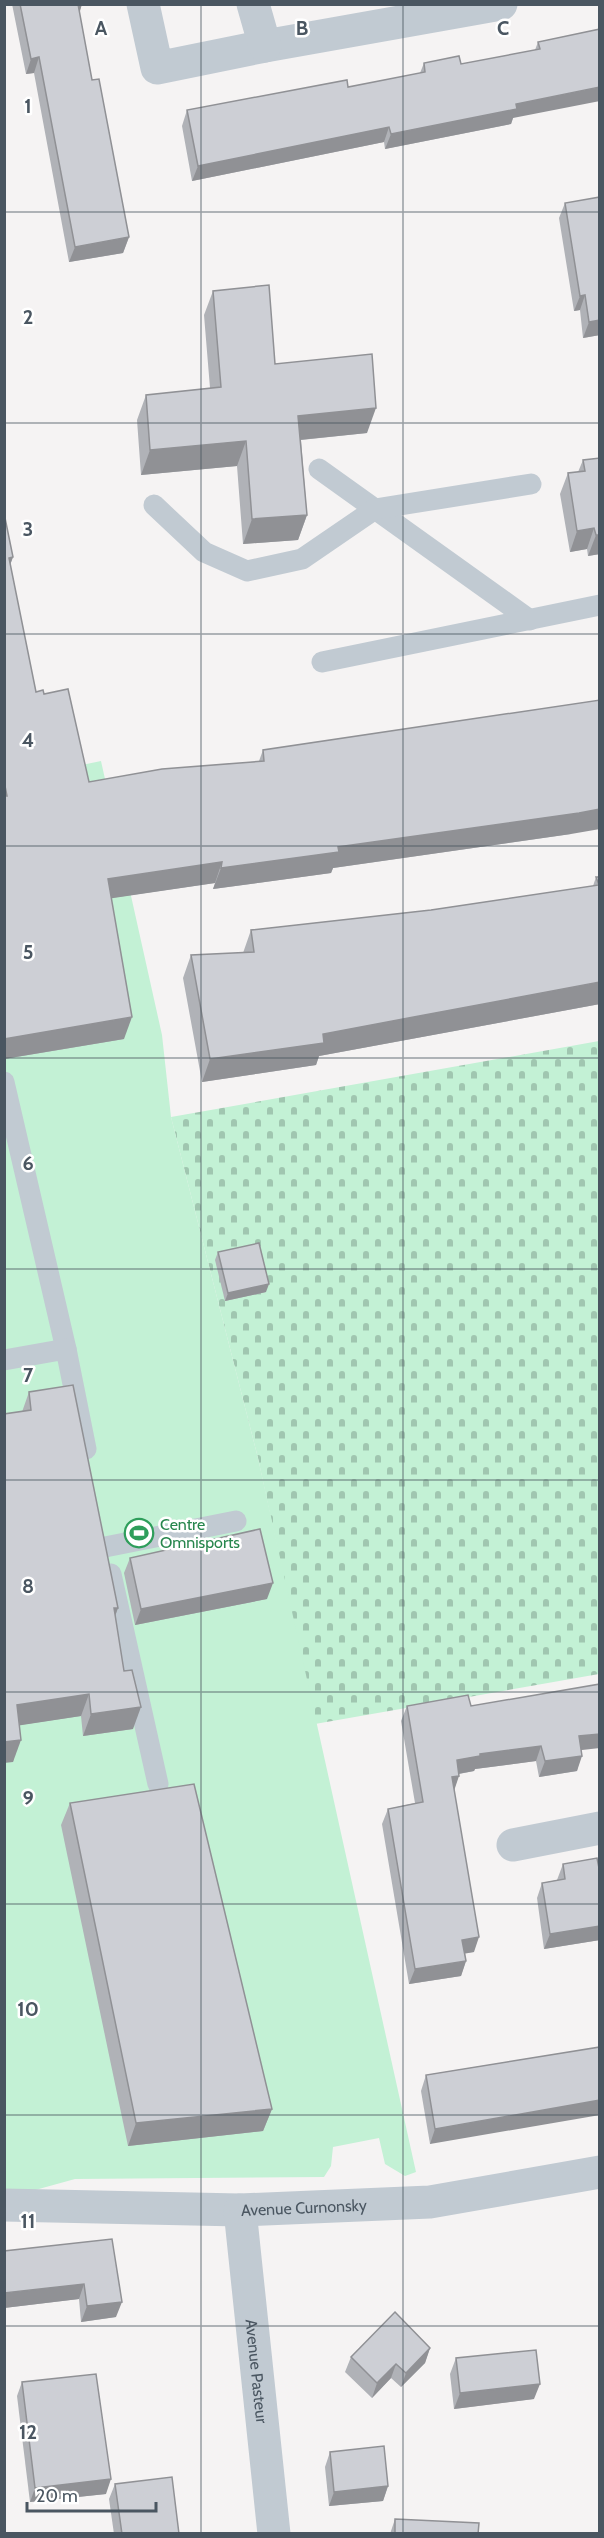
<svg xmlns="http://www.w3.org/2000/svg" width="604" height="2538" viewBox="0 0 604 2538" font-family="Cabin,sans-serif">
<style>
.cemetery{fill:url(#cemetery-stones)}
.pitch{fill:#c3f1d5}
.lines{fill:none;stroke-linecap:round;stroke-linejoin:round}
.lane{stroke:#c1cad2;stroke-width:21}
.street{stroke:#c1cad2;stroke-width:33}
.wall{fill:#b0b2b7}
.shaded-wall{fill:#909195}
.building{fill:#cdcfd5;stroke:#909195;stroke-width:1.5}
.grid{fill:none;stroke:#4a5661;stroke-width:1.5;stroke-opacity:0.55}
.labels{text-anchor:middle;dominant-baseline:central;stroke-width:5;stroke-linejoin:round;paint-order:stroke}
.leisure-label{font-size:16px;fill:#27864d;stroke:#fff;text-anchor:start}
.street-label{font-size:16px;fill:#4a5661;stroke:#fff}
.grid-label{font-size:20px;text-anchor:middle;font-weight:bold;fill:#4a5661;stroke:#fff;stroke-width:5;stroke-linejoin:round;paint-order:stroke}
</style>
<defs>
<pattern id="cemetery-stones" width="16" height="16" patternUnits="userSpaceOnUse" patternTransform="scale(1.5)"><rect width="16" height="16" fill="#c3f1d5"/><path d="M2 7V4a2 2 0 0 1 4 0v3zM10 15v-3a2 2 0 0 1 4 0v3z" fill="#a0c6b0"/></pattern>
</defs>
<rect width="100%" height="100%" fill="#f5f3f3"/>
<polygon class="cemetery" points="599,1041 599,1674 315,1724 258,1458 171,1117"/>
<polygon class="pitch" points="101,761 162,1035 171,1117 258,1458 416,2172 405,2176 385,2164 379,2138 333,2147 331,2166 324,2177 75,2179 28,2192 5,2191 5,781"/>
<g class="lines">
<g class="lane">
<polyline points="319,469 530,620"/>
<polyline points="154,505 204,552 247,571 302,559 375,509 531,484"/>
<polyline points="322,662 600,605"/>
<polyline points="4,1082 66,1349"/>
<polyline points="4,1360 66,1349 86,1449"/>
<polyline points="105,1547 236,1521"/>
<polyline points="111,1574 158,1784"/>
</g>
<g class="street">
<polyline points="143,4 157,68 265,46 501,4"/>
<polyline points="253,4 265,46"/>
<polyline points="513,1845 600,1828"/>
<path id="s1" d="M4 2205 240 2210 430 2202 600 2172"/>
<path id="s2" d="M240 2210 274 2534"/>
</g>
</g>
<g class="wall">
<polygon points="12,4 82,4 79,12 92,80 129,237 123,253 69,262 34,73 26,74"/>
<polygon points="600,29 513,118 511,124 385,149 384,142 192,181 182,126 187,110 348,87 420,73 424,63 461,64 535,50 538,42"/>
<polygon points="565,203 600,335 583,338 580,310 574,311 559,218"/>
<polygon points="213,291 275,364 367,433 301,440 307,515 298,540 243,544 237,466 141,475 137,420 146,395 210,388 204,315"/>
<polygon points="600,458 600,554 588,556 587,549 570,552 560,494 568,473 578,472 583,460"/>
<polygon points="4,513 13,557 10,565 36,692 44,694 89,782 259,761 263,750 571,834 333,868 331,873 213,889 215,883 111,898 124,1039 4,1059"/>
<polygon points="596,877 600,877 600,1004 319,1056 316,1065 202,1082 183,978 191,955 243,953 251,930 431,910 593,886"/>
<polygon points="218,1252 266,1292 225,1301 215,1260"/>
<polygon points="29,1392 118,1608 115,1616 133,1729 83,1736 81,1716 20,1725 13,1762 22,1412"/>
<polygon points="130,1558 267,1599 135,1625 124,1573"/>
<polygon points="407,1706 471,1706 581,1750 577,1771 539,1777 536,1761 475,1769 474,1771 459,1774 454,1789 474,1952 465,1953 466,1961 461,1976 409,1984 382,1824 388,1809 415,1803 401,1721"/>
<polygon points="70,1803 272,2109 263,2131 128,2146 61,1825"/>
<polygon points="563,1864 600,1873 600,1940 544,1949 537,1898 542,1883 557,1880"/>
<polygon points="600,2047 430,2144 421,2091 426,2075"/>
<polygon points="112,2239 116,2317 81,2322 79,2299 4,2308"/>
<polygon points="430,2348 425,2363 401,2387 391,2378 372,2398 345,2372 351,2357"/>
<polygon points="456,2358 534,2399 454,2409 450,2374"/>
<polygon points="22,2382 106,2494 30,2502 17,2396"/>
<polygon points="330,2452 388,2486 383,2501 329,2506 325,2467"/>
<polygon points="115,2484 179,2534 114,2534 109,2499"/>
<polygon points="395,2519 478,2534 390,2534"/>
</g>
<g class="shaded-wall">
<polygon points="78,4 82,4 78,18"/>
<polygon points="39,57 34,73 26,74 31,59"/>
<polygon points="600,87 600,101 513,118 511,124 385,149 391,134 516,104"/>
<polygon points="389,127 384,142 192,181 198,166"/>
<polygon points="129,237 123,253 69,262 75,247"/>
<polygon points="585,295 580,310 574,311 580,296"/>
<polygon points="600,320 600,335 583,338 589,322"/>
<polygon points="376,408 367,433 289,441 298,416"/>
<polygon points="246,441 237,466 141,475 150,450"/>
<polygon points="307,515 298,540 243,544 252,519"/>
<polygon points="594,528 587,549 570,552 577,531"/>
<polygon points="596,535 600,535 600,554 588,556"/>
<polygon points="13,557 5,578 9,558"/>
<polygon points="600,809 600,829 571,834 333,868 331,873 213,889 221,868 338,847"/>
<polygon points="222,862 215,883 100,900 108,879"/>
<polygon points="600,982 600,1004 319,1056 316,1065 202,1082 210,1059 323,1034"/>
<polygon points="132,1017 124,1039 4,1059 4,1039"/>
<polygon points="269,1284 266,1292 225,1301 228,1293"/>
<polygon points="273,1583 267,1599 135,1625 141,1609"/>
<polygon points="114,1608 118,1608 110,1630"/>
<polygon points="89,1694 81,1716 9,1727 17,1705"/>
<polygon points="141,1707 133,1729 83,1736 91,1714"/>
<polygon points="600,1734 600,1748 573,1751 579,1736"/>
<polygon points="21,1740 13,1762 4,1763 4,1742"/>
<polygon points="541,1746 536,1761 475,1769 474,1771 452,1775 457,1760 480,1754"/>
<polygon points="582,1756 577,1771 539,1777 545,1761"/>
<polygon points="459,1776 454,1791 452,1777"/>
<polygon points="600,1926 600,1940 544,1949 550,1934"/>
<polygon points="479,1937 474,1952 457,1955 462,1940"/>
<polygon points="466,1961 461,1976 409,1984 415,1969"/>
<polygon points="600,2100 600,2115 430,2144 435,2129"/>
<polygon points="272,2109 263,2131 128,2146 136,2123"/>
<polygon points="84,2284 79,2299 4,2308 4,2293"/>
<polygon points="122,2302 116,2317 81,2322 87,2306"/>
<polygon points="430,2348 425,2363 401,2387 406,2373"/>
<polygon points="396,2364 391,2378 372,2398 377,2383"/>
<polygon points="540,2384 534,2399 454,2409 460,2393"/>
<polygon points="111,2479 106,2494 30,2502 35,2488"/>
<polygon points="388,2486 383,2501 329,2506 334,2492"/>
</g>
<g class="building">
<polygon points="20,4 78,4 92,80 99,79 129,237 75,247 39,57 31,59"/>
<polygon points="600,29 600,87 516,104 517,109 391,134 389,127 198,166 187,110 347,80 348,87 425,72 424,63 459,56 461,64 540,49 538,42"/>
<polygon points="600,197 600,320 589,322 585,295 580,296 565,203"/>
<polygon points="269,285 275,364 372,354 376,408 298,416 307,515 252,519 246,441 150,450 146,395 221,387 213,291"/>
<polygon points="600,458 600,535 596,535 594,528 577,531 568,473 585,471 583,460"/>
<polygon points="4,513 13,557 9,558 36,692 43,690 44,694 68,689 89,782 162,769 264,761 263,750 600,700 600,809 579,813 338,847 339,852 221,868 222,862 108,879 132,1017 4,1039 4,796 7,796 4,781"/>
<polygon points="596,877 600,877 600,982 323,1034 324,1043 210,1059 191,955 254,952 251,930 431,910 599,885"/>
<polygon points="259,1243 269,1284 228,1293 218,1252"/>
<polygon points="73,1385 118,1608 114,1608 124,1671 132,1670 141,1707 91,1714 89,1694 17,1705 21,1740 4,1742 4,1414 31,1410 29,1392"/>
<polygon points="260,1529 273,1583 141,1609 130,1558"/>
<polygon points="600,1684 600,1734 579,1736 582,1756 545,1761 541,1746 480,1754 480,1756 457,1760 459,1776 452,1777 479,1937 462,1940 466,1961 415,1969 388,1809 423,1802 407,1706 468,1695 471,1706"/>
<polygon points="194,1784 272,2109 136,2123 70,1803"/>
<polygon points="597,1858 600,1873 600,1926 550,1934 542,1883 565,1879 563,1864"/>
<polygon points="600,2047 600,2100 435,2129 426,2075"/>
<polygon points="112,2239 122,2302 87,2306 84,2284 4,2293 4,2251"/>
<polygon points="395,2312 430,2348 406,2373 396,2364 377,2383 351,2357"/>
<polygon points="536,2350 540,2384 460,2393 456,2358"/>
<polygon points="96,2374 111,2479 35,2488 22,2382"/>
<polygon points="384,2446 388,2486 334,2492 330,2452"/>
<polygon points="172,2477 179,2534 122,2534 115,2484"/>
<polygon points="395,2519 479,2523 478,2534 395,2534"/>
</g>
<path class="grid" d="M201 4V2534M403 4V2534M4 212H600M4 423H600M4 634H600M4 846H600M4 1058H600M4 1269H600M4 1480H600M4 1692H600M4 1904H600M4 2115H600M4 2326H600"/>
<defs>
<g id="stadium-ring" transform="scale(1.5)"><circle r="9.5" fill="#fff" stroke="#2e9e5b" stroke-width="1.5"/><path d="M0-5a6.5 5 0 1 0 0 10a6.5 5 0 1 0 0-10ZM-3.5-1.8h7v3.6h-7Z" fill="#2e9e5b"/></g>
</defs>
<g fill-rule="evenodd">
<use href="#stadium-ring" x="139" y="1533"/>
</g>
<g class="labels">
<g class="leisure-label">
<text x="160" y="1524">Centre<tspan x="160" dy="18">Omnisports</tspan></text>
</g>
<g class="street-label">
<text stroke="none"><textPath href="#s1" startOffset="300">Avenue Curnonsky</textPath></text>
<text stroke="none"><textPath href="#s2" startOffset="162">Avenue Pasteur</textPath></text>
</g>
</g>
<g class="grid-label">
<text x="101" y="35">A</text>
<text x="302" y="35">B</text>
<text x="503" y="35">C</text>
<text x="28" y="113">1</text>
<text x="28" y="324">2</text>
<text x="28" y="536">3</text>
<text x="28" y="747">4</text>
<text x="28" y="959">5</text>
<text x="28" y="1170">6</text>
<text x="28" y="1382">7</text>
<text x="28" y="1593">8</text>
<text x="28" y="1805">9</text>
<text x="28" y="2016">10</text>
<text x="28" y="2228">11</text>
<text x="28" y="2439">12</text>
</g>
<rect width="604" height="2538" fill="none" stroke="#4a5661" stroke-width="12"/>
<path d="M27 2502v9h129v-9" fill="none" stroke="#4a5661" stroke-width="3"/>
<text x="36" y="2502" font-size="18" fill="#4a5661" stroke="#ffffff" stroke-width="4.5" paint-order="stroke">20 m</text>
</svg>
